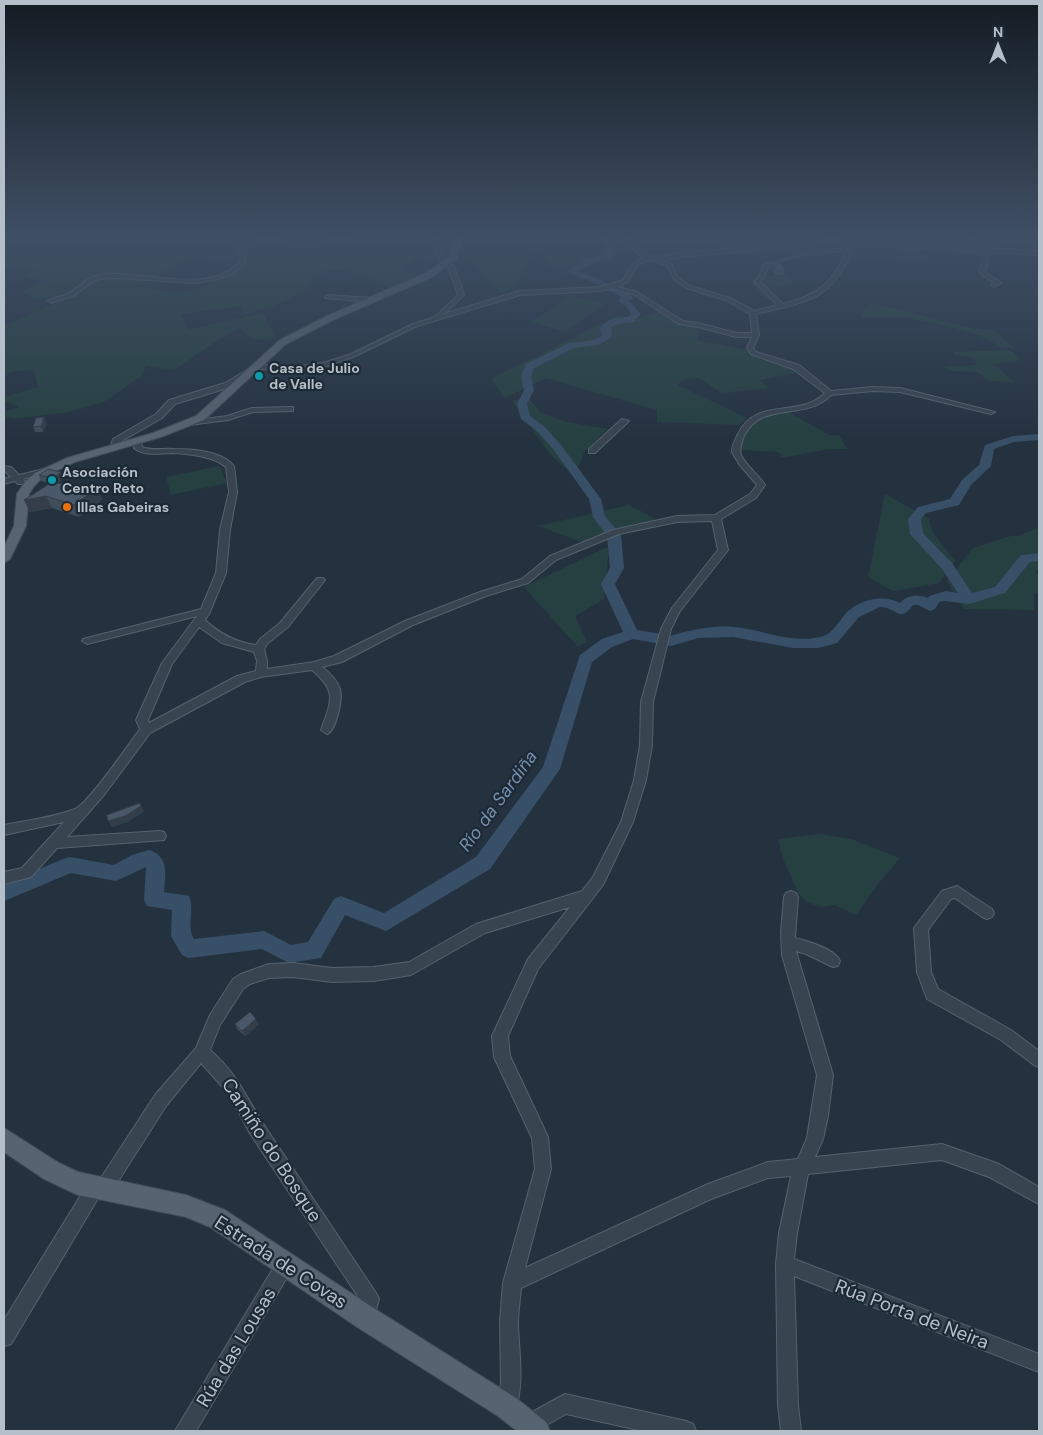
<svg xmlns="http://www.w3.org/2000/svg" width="1043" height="1435" viewBox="0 0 1043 1435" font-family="'DM Sans',sans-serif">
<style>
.green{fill:#264041}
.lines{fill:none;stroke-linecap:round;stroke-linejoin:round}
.river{fill:#384f68;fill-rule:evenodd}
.minor-casing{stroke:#56626d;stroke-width:2}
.major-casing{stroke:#424d59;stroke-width:2}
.minor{fill:#384450;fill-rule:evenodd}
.major{fill:#566370;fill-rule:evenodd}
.wall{fill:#404d5a}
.shaded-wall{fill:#343e4a}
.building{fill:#4a5969;stroke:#343e4a}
.culture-dot{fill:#0f9aa8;stroke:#1d2935;stroke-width:2}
.food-dot{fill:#e8710a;stroke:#1d2935;stroke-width:2}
.labels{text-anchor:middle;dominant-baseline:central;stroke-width:4.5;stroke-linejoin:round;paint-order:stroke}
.far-poi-label{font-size:14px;font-weight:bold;fill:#b5bfca;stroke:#1d2935;text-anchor:start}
.water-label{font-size:18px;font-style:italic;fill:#7491ae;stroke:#1d2935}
.near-street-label{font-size:19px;fill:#b5bfca;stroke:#1d2935}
</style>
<rect width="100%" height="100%" fill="#243240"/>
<g class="green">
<path d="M4 238H312L304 244H324L348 238H432L441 259 439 262 417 258 403 268 414 278 391 288 345 269H331L312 277 304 292 272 307 241 315 243 306 180 314 188 330 263 313 276 338 254 340 239 328C216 339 196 356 174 370L146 366 141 376 104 402 69 412 14 419 4 416V412L19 407 4 400V397L38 387 34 370 10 372 4 378V326L79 293C98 271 119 277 146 278L145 287C154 289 167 293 176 293 194 293 232 275 245 263V251L247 245 240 250V256L223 260 189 257 156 277 140 275H99L88 279 69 294 61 296 37 299 21 292 46 280 31 279 24 276 38 269 4 267Z"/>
<polygon points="463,238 613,238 621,253 578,271 551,268 539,238 519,280 503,295 465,254"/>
<polygon points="669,238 695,238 707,243 691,246 693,252 680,254 673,248 654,251 649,246 661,245 661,239"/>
<polygon points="834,244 845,245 847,248 826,249 800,256 788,246"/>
<polygon points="891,246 918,248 929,260 852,257 856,248 860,247"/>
<polygon points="765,276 789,276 794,283 767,289 763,283"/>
<polygon points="572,296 605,304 565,332 531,322"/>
<polygon points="871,302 974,329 994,330 1015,349 999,347 991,341 975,334 938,324 904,317 863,318 861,315"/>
<path d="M661 310C673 322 683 324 699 325L697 340 747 350 755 356 786 365 800 372 759 380 770 388 722 393 699 378 685 379 678 385 747 418 740 425 657 422V410L546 378 505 398 491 379 619 315 632 321Z"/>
<polygon points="1011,350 1021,360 994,364 1014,382 989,381 978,372 948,371 946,367 976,365 975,358 955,355 954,352"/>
<polygon points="528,398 541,413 567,422 608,429 585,451 574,476 549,453 512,401"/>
<path d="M788 412 829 435H839L847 449H829L780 458 781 454 778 452 741 450C745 422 762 418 788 412Z"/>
<polygon points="219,466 227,483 171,495 166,477"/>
<polygon points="885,494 928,518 933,533 955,561 939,583 893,591 868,577"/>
<polygon points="629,505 656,519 619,528 582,542 538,526"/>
<polygon points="1039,527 1039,568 1036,573 1039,575 1039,593 1034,594 1034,610 964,609 947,581 973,548 1011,536 1019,536"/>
<polygon points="609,546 604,599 575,616 587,642 578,647 524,587"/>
<polygon points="818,834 851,839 900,858 878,884 856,915 835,905 821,907 806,902 798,893 783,859 778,839"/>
</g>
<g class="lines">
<g class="river">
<path d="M602 238H610L616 250 611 258 595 261 576 271C591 276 601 279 613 287 620 291 628 291 634 298L629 301 641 314 634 322 618 324 611 327 612 337 599 345 574 348 534 368 531 376 534 390 527 404 530 416 545 427 561 445 601 499 605 516 621 535 624 568 615 584 637 630 661 634 663 638 661 642 656 643 633 639 612 647 592 662 560 769 490 869 386 931 345 915 321 958 289 963 262 949 189 958 182 955 171 936 172 910 147 906 144 900 146 867 116 881 71 873 4 901V884L63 859 70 857 114 865 132 855 149 850C170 857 165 874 164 892L189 896C195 909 186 927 194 939L264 931 291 945 308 942 334 899 341 896 384 913 476 857 543 767 580 655 602 639 623 632 601 584 610 568 607 536 593 517 589 499 553 449 537 431 521 419 517 404 524 390 521 376 526 364 569 343 594 340 602 336 600 328C607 319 617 317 628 317L631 314 626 306 618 301 621 297 600 285 566 272 585 259 605 254 608 250Z"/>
<path d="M1039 434V440L1014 442 994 449 991 466 971 485 959 505 926 513 921 519 923 533 952 563 972 593 995 587 1021 555 1039 553V561L1030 562 1005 593 969 604 946 601 939 602 935 609 930 611 918 605H913C899 624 897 607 880 607L859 617 837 643 818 648H793L733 637 698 638 671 646 666 645 664 641 666 637C688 631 709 625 733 627 761 629 791 644 820 637 832 635 839 621 847 612 862 599 883 594 900 603 906 595 918 594 928 598L929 596 946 591 958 593 942 569 910 534 908 519 918 507 950 499 962 480 979 465 985 445 1013 436Z"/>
</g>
<g class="minor-casing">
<g id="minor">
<path d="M338 238H348C337 243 321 247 309 247 288 247 263 237 244 251L245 263 232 274 214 280 195 283 115 278 99 279 90 283 75 295 51 303 48 301C54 297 62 297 69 293 80 288 86 277 98 275 137 269 194 291 228 271 232 269 236 265 240 262L238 250C258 232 287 244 311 243 320 243 329 240 338 238Z"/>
<path d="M431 238H437L446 261 454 266 464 295 444 314 519 291 600 287 623 280 632 264 645 258 639 255 621 238H627C649 258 651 260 680 253L828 240 977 248 972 238H978L983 248 1039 251V255L985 252 989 260 985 272 1001 283 994 287 991 285 994 283 979 273 983 260 979 252 854 245C833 301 809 301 756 314L759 335 753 348 756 352 799 365 831 391 873 387 900 388 995 412 991 414 900 392 873 391 831 395C805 422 762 400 744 436 742 442 739 448 741 455 746 466 758 474 765 485L756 498 721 519 728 550 680 611 671 629 653 702 652 745 646 780 633 822 603 885 538 969 508 1036 510 1056 548 1137 551 1169 525 1268 708 1184 768 1162 798 1159 807 1138 817 1075 782 955 781 932 784 897 786 893 791 891 796 893 798 897 795 938C807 941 835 949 840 961L838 966 833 967 806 954 796 951 833 1075 828 1116 823 1139 815 1157 942 1144 999 1164 1039 1187V1204L989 1177 942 1160 808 1174 797 1233 794 1259 1039 1354V1372L794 1276 798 1405 801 1431H781L778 1405 776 1264 779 1233 791 1176 768 1178 711 1199 521 1288C520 1300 518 1312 518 1324 519 1353 525 1386 514 1414L507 1417 500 1414 497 1407 501 1383 500 1321 503 1283 535 1169 532 1138 494 1057 492 1036 528 959 570 907 485 933 411 975 374 981 332 982 293 977 269 978 250 984 243 989 220 1025 210 1050C239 1075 247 1100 268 1131 304 1185 340 1239 376 1293L379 1299 372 1324 366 1327 360 1324 357 1318 361 1301 251 1135 228 1093 201 1063 166 1106 110 1194 104 1196 100 1195 11 1344 4 1346V1320L89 1182 95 1180 99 1181 155 1095 196 1048 210 1015 233 979 241 974 269 964 293 963 332 968 374 967 409 962 476 924 582 891 593 877 621 822 634 780 640 745 641 702 661 629 672 608 718 550 712 521 677 522 619 534 556 560 528 583 486 596 413 625 342 662 322 667C330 673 337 680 340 689 343 699 336 731 327 734L321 730C331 701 338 692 312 670L261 677 245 682 150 733 104 795 67 837 160 831 164 832 166 836 164 840 57 848 31 877 4 884V872L22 868 64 822 4 835V825C27 820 52 818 75 809 89 803 128 745 140 729L136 720 162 663 197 616 87 644 82 641 83 639 201 609 216 573 220 530 229 492 226 467C213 456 189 454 172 453 160 453 144 457 134 448L135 439H141L142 447C152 451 163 448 174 449 192 449 222 451 234 466L237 492 230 530 226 573 209 614 205 620C220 634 235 642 256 645L260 639 280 623 317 578H323L325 580 288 627 268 643 264 649 267 661V669L314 662 334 656 405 621 480 592 522 579 550 556 613 530 677 516 715 515 750 494 757 485 739 464 732 452C732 445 735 440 738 434 756 396 800 419 825 393L793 369 751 354 747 348 752 337H736L698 327 679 324 633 294 611 289 600 291 520 295 417 326 353 357 327 366 301 370 252 369 251 367 255 365 301 366 326 362 349 355 413 324 435 317 458 295 448 267 441 264ZM828 244 849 245C835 281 821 294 783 304L760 282 765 276 768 267C789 256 817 253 841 251L843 248 802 254 763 265 759 276 754 282 777 305 754 311 730 298 690 286 678 277 671 264 663 261 680 257ZM650 260 667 266 674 279 686 288 726 300 750 314 752 333H736L698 323 683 321 637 292 618 287 628 282 638 264ZM199 627 222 643 254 652 257 661 256 671 237 676 149 723 148 720 172 664Z"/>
<polygon points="328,295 371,298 374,300 371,302 326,298 325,297"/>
<polygon points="247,370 254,372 231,387 175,404 162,418 120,442 117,450 110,448 113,439 156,414 169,400 225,383"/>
<polygon points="290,407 293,407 293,411 253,412 228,420 189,425 185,423 189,421 227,416 252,408"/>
<polygon points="622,419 629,421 595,453 589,453 589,449"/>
<polygon points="4,466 11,467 19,475 48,468 52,470 23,479 25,482 24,484 18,484 15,481 4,484 4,479 11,477 4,470"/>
<polygon points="957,886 992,909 994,913 992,917 987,919 982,917 955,898 951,899 928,930 931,972 938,989 1011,1030 1039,1051 1039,1067 1034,1065 1001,1040 927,999 917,972 914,928 942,891"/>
<polygon points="286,1254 292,1257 295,1263 292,1269 196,1431 175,1431 280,1257"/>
<polygon points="565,1394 686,1421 693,1424 696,1431 643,1431 566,1414 536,1431 523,1431 520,1424 523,1417"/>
</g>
</g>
<g class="major-casing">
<g id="major">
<polygon points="455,238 463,238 457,258 432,277 333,320 286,344 204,420 161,437 75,462 43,477 34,486 29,494 26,526 10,559 4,563 4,547 14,526 17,494 25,482 35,473 67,458 153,433 196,416 280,340 327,316 426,273 451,255"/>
<polygon points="4,1128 59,1163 78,1172 186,1195 225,1210 375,1309 516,1398 546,1422 550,1431 517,1431 498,1416 357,1327 210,1227 186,1217 78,1195 44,1179 4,1152"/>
</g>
</g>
<use href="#minor" class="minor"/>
<use href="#major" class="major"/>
</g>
<g class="wall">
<polygon points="772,263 785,270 783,275 775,275 771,268"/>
<polygon points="47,423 43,432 35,432 33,427"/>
<polygon points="61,472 64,478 58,483 97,488 102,500 79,517 52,508 30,512 24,500 50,483 41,481 39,475"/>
<polygon points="235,1024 259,1024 245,1036 237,1029"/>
</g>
<g class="shaded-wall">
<polygon points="44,417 47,423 43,432 41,426"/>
<polygon points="61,472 64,478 57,484 54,478"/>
<polygon points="97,488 102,500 79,517 74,505"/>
<polygon points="46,496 52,508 30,512 24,500"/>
<polygon points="141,806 144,812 128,822 112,827 108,821"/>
<polygon points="256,1019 259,1024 245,1036 242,1031"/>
</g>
<g class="building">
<polygon points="779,262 785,270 776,270 772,263"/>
<polygon points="44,417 41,426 33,427 36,418"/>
<polygon points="48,469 61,472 54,478 39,475"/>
<polygon points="51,483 87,485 97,488 74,505 46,496 24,500"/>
<polygon points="140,803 141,806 125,816 108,821 107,815"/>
<polygon points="250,1012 256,1019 242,1031 235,1024"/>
</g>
<linearGradient id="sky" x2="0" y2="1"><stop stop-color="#141c23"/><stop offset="0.54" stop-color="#3f4f64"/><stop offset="1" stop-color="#3f4f64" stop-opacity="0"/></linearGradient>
<rect width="1043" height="439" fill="url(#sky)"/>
<g class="culture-dot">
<circle cx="259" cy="376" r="5"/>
<circle cx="52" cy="480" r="5"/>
</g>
<circle class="food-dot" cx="67" cy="507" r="5"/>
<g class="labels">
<g class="far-poi-label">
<text x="269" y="368">Casa de Julio<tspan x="269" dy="16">de Valle</tspan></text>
<text x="62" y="472">Asociación<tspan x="62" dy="16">Centro Reto</tspan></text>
<text x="77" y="507">Illas Gabeiras</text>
</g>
<g class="water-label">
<text transform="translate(498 801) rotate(-54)">Río da Sardiña</text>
</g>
<g class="near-street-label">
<text transform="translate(272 1150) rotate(57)">Camiño do Bosque</text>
<text transform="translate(281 1262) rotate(33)">Estrada de Covas</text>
<text transform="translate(912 1314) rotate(21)">Rúa Porta de Neira</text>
<text transform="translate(236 1347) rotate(-59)">Rúa das Lousas</text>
</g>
</g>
<rect width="1043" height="1435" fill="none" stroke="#b5bfca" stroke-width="10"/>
<g transform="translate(998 45)" stroke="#1d2935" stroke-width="4" paint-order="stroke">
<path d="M0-4L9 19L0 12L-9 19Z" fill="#b5bfca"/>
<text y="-8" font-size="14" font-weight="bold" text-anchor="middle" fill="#b5bfca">N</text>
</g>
</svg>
